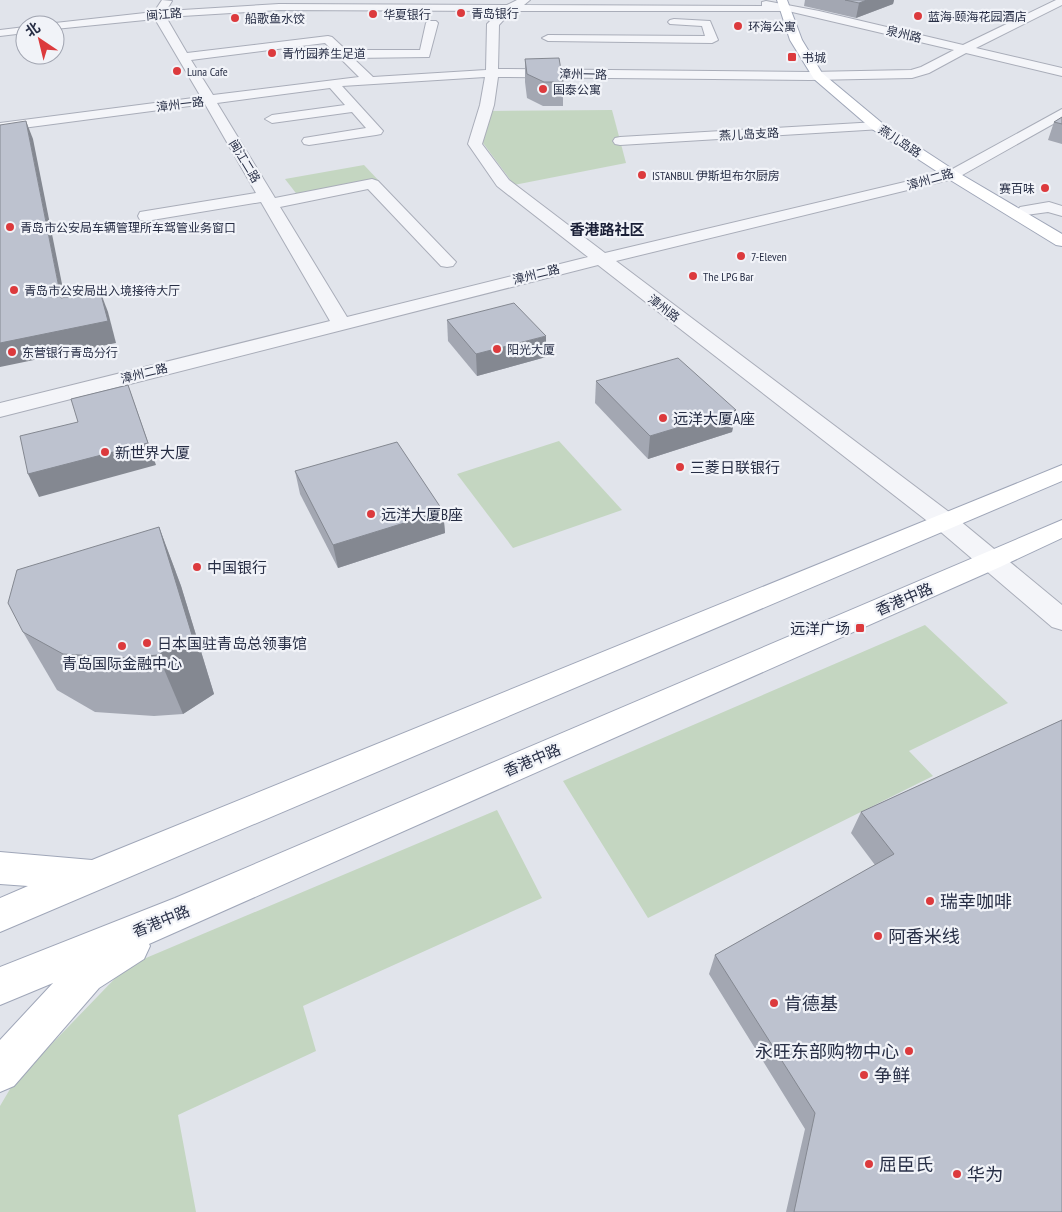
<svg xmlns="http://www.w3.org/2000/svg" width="1062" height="1212" viewBox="0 0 1062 1212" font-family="'PT Sans Narrow','Noto Sans SC',sans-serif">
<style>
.green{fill:#c4d6c1}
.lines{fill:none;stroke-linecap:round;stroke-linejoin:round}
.minor-casing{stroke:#a9adb9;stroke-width:2}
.major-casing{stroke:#9fa6b8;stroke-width:2}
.minor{fill:#f4f5f9;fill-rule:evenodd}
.major{fill:#fff;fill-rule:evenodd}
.wall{fill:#a3a7b2}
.shaded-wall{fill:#848891}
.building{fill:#bdc2cf;stroke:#848891}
.poi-dot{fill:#dc3a3d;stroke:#f1f3f8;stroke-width:2}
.labels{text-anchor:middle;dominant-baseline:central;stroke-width:4.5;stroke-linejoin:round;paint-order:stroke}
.far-poi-label{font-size:12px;fill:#272e45;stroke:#f1f3f8;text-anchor:start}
.far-street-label{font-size:12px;fill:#272e45;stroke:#f1f3f8}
.far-quarter-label{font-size:15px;font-weight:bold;fill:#1a1f36;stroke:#f1f3f8}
.poi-label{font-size:15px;fill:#272e45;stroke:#f1f3f8;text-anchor:start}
.street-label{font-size:15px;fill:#272e45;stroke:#f1f3f8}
.near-poi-label{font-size:18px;fill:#272e45;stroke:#f1f3f8;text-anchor:start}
</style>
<rect width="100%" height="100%" fill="#e1e4eb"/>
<g class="green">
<polygon points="612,110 626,163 514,185 483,143 491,111"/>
<polygon points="364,165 380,182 299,197 285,179"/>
<polygon points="559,441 622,510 513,548 457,474"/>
<polygon points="925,625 1008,703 909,751 933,776 648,918 563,781"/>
<polygon points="497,810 542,898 303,1006 316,1051 178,1115 196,1212 0,1212 0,1106 13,1084 127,966"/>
</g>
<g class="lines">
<g class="minor-casing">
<g id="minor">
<path d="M162 0 172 1 166 11 279 4 507 5 517 0H530L524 5 762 6V2L766 1 819 11 963 45 1056 0H1062V5L976 48 1062 68V76L966 53 929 73 912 78 810 80 498 77 494 105 482 144 509 180 605 253 947 172 1062 109V119L957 178 616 261 953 515 1062 605V630L1052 627 935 527 598 265 0 417V403L330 321 261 202 146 221 140 220 138 216 140 212 146 211 256 193 205 104 0 131V123L201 97 155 19 55 29V25H50L55 23 154 12ZM279 10 500 11 487 24 486 70 373 77 353 58 429 57 438 23 436 21H428L426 23 420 50H346L332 37 328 36 187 53 166 17ZM512 11H788L954 50 921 67 911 70 810 72 498 69 499 25ZM325 43 359 77 213 95 191 60ZM485 77 480 105 468 144 497 186 588 257 347 317 280 207 368 189 441 266 447 267 453 266 456 262 378 181 372 179 275 198 217 103 330 88 345 105 272 115 265 119 272 123 352 112 366 128 304 138 302 141 304 144 309 145 376 135 381 134 383 131 342 86Z"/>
<polygon points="674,19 710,21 718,40 712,43 548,41 542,38 548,35 705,36 702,26 670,24 668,22 670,20"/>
<polygon points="25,27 25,33 0,36 0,30"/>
<polygon points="877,122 884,126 882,129 620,145 615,144 613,141 615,138 620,137"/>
<polygon points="1049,202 1062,206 1062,216 1048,212 1026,215 1020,213 1018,210 1020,207"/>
</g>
</g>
<g class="major-casing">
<g id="major">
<polygon points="777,0 787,0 802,40 822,73 882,123 957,172 1062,234 1062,246 1056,245 947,178 872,129 814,79 790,40"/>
<polygon points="1062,465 1062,481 0,932 0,898 28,886 0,884 0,852 92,860"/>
<polygon points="1062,520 1062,538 1000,567 149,944 150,946 144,959 99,988 14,1086 0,1092 0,1040 53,983 0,1005 0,967 175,898"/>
</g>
</g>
<use href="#minor" class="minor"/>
<use href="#major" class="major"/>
</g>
<g class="wall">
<polygon points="805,0 894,0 893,4 856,18 804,6"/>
<polygon points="525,59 563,82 563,106 543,106 527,98 525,82"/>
<polygon points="1062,117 1062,144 1048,140 1054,122"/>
<polygon points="447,320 546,357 477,376 448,341"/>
<polygon points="596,381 736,410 732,432 648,459 595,403"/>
<polygon points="295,471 443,511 445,533 338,568 300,494"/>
<polygon points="159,527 181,586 214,694 183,714 154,716 95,712 57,690 23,632"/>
<polygon points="1062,720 1062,1212 786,1212 805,1129 709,974 715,955 875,865 851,833 861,812"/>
</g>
<g class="shaded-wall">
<polygon points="867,0 894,0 893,4 856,18 859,3"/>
<polygon points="26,121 33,139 69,319 61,298"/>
<polygon points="100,291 108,312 116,343 0,367 0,343"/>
<polygon points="546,336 546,357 477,376 476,354"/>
<polygon points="128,385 156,465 39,497 28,474"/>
<polygon points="736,410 732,432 648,459 650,436"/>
<polygon points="443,511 445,533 338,568 333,545"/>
<polygon points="159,527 181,586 214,694 183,714 158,655"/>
</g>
<g class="building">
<polygon points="845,0 867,0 859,3"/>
<polygon points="559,58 563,82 544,82 527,74 525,59"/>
<polygon points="1062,117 1062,124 1054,122"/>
<polygon points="26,121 61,298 100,291 108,321 0,343 0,125"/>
<polygon points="514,303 546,336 476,354 447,320"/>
<polygon points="678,358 736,410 650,436 596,381"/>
<polygon points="128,385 148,443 28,474 20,436 78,422 71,399"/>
<polygon points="397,442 443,511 333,545 295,471"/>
<polygon points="159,527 192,635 158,655 126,658 63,654 23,632 8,603 17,570"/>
<polygon points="1062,720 1062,1212 794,1212 815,1113 715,955 894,854 861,812"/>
</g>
<g class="poi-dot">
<circle cx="461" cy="13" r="5"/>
<circle cx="373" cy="14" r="5"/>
<circle cx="918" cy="16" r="5"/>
<circle cx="235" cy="18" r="5"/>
<circle cx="738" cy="26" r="5"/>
<circle cx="272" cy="53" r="5"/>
<rect x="787" y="52" width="10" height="10" rx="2.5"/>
<circle cx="177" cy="71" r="5"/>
<circle cx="543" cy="89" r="5"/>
<circle cx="642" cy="175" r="5"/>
<circle cx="1045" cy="188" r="5"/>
<circle cx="10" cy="227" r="5"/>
<circle cx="741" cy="256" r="5"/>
<circle cx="693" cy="276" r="5"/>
<circle cx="14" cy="290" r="5"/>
<circle cx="497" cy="349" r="5"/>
<circle cx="12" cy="352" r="5"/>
<circle cx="663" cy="418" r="5"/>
<circle cx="105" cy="452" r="5"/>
<circle cx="680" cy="467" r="5"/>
<circle cx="371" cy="514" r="5"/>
<circle cx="197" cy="567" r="5"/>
<rect x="855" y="623" width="10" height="10" rx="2.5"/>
<circle cx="147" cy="643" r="5"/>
<circle cx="122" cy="646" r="5"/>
<circle cx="930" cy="901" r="5"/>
<circle cx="878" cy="936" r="5"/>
<circle cx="774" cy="1003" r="5"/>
<circle cx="909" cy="1051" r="5"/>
<circle cx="864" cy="1075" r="5"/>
<circle cx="869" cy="1164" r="5"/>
<circle cx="957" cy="1174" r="5"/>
</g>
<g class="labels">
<g class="far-poi-label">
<text x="471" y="13">青岛银行</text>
<text x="383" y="14">华夏银行</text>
<text x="928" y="16">蓝海·颐海花园酒店</text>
<text x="245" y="18">船歌鱼水饺</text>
<text x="748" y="26">环海公寓</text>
<text x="282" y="53">青竹园养生足道</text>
<text x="802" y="57">书城</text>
<text x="187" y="71">Luna Cafe</text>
<text x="553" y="89">国泰公寓</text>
<text x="652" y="175">ISTANBUL 伊斯坦布尔厨房</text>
<text x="1035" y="188" text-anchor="end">赛百味</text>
<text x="20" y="227">青岛市公安局车辆管理所车驾管业务窗口</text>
<text x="751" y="256">7-Eleven</text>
<text x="703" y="276">The LPG Bar</text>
<text x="24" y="290">青岛市公安局出入境接待大厅</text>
<text x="507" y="349">阳光大厦</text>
<text x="22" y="352">东营银行青岛分行</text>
</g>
<g class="far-street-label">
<text transform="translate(164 14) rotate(-5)">闽江路</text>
<text transform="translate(904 34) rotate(13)">泉州路</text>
<text transform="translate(583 74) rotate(1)">漳州一路</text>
<text transform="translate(180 104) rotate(-7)">漳州一路</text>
<text transform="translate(749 134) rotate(-3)">燕儿岛支路</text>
<text transform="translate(900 141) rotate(33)">燕儿岛路</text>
<text transform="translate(245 161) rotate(59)">闽江二路</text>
<text transform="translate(930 179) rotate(-16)">漳州二路</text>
<text transform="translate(536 274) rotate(-14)">漳州二路</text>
<text transform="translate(664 308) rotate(37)">漳州路</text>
<text transform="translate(144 373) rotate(-14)">漳州二路</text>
</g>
<g class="far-quarter-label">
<text x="607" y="229">香港路社区</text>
</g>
<g class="poi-label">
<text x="673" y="418">远洋大厦A座</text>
<text x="115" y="452">新世界大厦</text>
<text x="690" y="467">三菱日联银行</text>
<text x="381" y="514">远洋大厦B座</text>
<text x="207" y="567">中国银行</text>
<text x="850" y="628" text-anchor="end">远洋广场</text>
<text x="157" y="643">日本国驻青岛总领事馆</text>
<text x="122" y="663" text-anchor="middle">青岛国际金融中心</text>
</g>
<g class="street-label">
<text transform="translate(904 599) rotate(-23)">香港中路</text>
<text transform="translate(532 760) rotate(-23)">香港中路</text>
<text transform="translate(161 921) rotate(-22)">香港中路</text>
</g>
<g class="near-poi-label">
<text x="940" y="901">瑞幸咖啡</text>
<text x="888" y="936">阿香米线</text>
<text x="784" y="1003">肯德基</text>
<text x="899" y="1051" text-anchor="end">永旺东部购物中心</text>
<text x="874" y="1075">争鲜</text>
<text x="879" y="1164">屈臣氏</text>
<text x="967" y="1174">华为</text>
</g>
</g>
<g transform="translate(40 40) rotate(325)"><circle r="24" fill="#f1f3f8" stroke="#a0a4b0"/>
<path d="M0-4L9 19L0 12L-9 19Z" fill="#dc3a3d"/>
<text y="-8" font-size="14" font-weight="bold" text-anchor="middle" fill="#272e45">北</text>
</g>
</svg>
